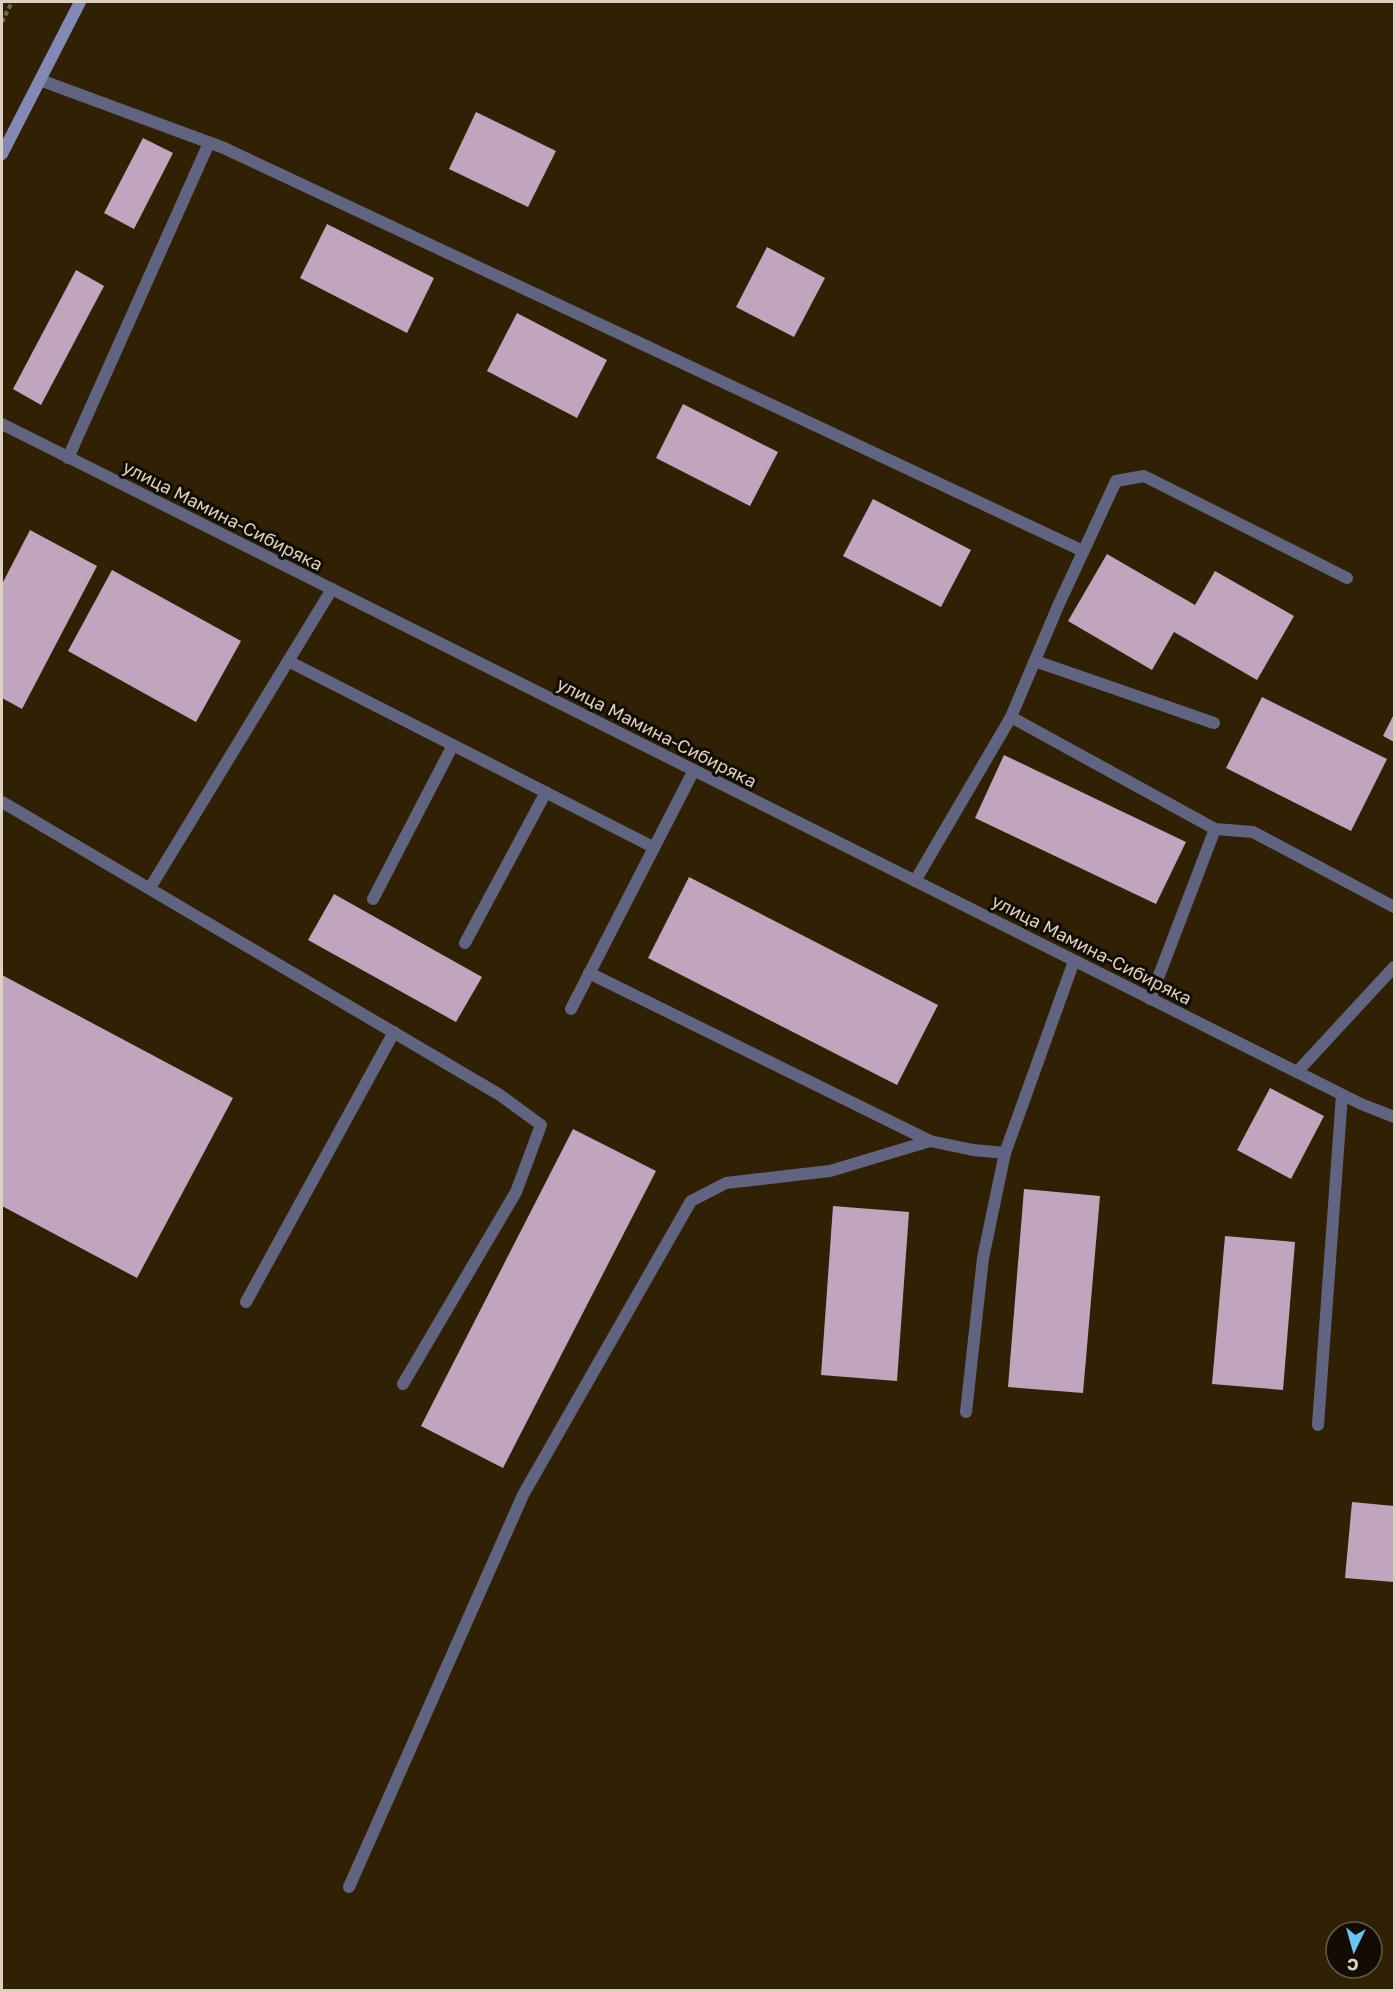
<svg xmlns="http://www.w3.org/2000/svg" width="1396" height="1992" viewBox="0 0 1396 1992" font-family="'Golos Text',sans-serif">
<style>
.building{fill:#c1a4be}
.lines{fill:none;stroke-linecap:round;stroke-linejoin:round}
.path{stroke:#74674f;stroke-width:4;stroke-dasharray:4.5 3;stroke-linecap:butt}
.lane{stroke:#606480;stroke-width:12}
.street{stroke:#606480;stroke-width:12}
.secondary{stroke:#8388b4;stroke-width:12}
.labels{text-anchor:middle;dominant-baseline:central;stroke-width:6;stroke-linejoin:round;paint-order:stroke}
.street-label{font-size:18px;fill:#dbd1c0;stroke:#130c03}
</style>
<rect width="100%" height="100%" fill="#312104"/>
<g class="building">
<polygon points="476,112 556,151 528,207 449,169"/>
<polygon points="143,138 173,153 134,229 104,213"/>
<polygon points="327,224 434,278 407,333 300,278"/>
<polygon points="767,247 825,278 794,337 736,307"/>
<polygon points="76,270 104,286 41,405 13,389"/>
<polygon points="517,313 607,360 577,418 487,371"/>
<polygon points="683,404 778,452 750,506 656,458"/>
<polygon points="873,499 971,550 941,607 843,556"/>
<polygon points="30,530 97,566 22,709 2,698 2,584"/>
<polygon points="1107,554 1195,605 1215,571 1294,616 1257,680 1174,632 1152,670 1068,621"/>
<polygon points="112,570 241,641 196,722 68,651"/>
<polygon points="1262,697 1387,759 1351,831 1226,768"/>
<polygon points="1394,714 1394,742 1383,736"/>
<polygon points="1004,755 1186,842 1156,904 975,818"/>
<polygon points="689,877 938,1005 897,1085 648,958"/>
<polygon points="334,894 482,977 456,1022 308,940"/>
<polygon points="2,975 233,1098 137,1278 2,1206"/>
<polygon points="1270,1088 1324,1116 1291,1179 1237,1150"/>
<polygon points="573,1129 656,1171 503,1468 421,1426"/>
<polygon points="1024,1189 1100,1196 1083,1393 1008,1387"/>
<polygon points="833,1206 909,1212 897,1381 821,1375"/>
<polygon points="1225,1236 1295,1242 1283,1390 1212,1384"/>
<polygon points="1352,1502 1394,1506 1394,1582 1345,1578"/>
</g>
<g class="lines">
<polyline class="path" points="2,22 12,2"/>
<g class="lane">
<polyline points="2,424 1361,1104 1394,1117"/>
<polyline points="68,458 209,143"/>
<polyline points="288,661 653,847"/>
<polyline points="1035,661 1214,723"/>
<polyline points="1011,717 1215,829 1253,832 1394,907"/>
<polyline points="2,802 500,1095 541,1125 516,1192 403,1384"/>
<polyline points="915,881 1011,717 1058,606 1116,481 1144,476 1347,578"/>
<polyline points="150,888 332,589"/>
<polyline points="373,899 453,745"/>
<polyline points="465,943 546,792"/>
<polyline points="589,973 930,1141 973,1150 1005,1153"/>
<polyline points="1150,999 1215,829"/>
<polyline points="571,1009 694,770"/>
<polyline points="1297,1072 1394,967"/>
<polyline points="246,1302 394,1032"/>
<polyline points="966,1412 983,1258 1005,1153 1074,961"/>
<polyline points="1318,1425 1342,1095"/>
<polyline points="349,1887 523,1495 691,1201 726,1183 830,1171 930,1141"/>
</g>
<polyline class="street" points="40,80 224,148 1083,551"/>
<polyline class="secondary" points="2,154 80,2"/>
</g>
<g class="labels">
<g class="street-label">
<text transform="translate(223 515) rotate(27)">улица Мамина-Сибиряка</text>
<text transform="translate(657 732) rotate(27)">улица Мамина-Сибиряка</text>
<text transform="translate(1092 949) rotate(27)">улица Мамина-Сибиряка</text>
</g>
</g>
<rect width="1396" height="1992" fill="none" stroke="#dbd1c0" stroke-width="6"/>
<g transform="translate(1354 1950) rotate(185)"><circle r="28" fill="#130c03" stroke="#635b4f" stroke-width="1.5"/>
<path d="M0-4.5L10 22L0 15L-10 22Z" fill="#68c4f0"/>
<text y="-9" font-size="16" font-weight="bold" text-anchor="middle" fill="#dbd1c0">С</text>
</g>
</svg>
